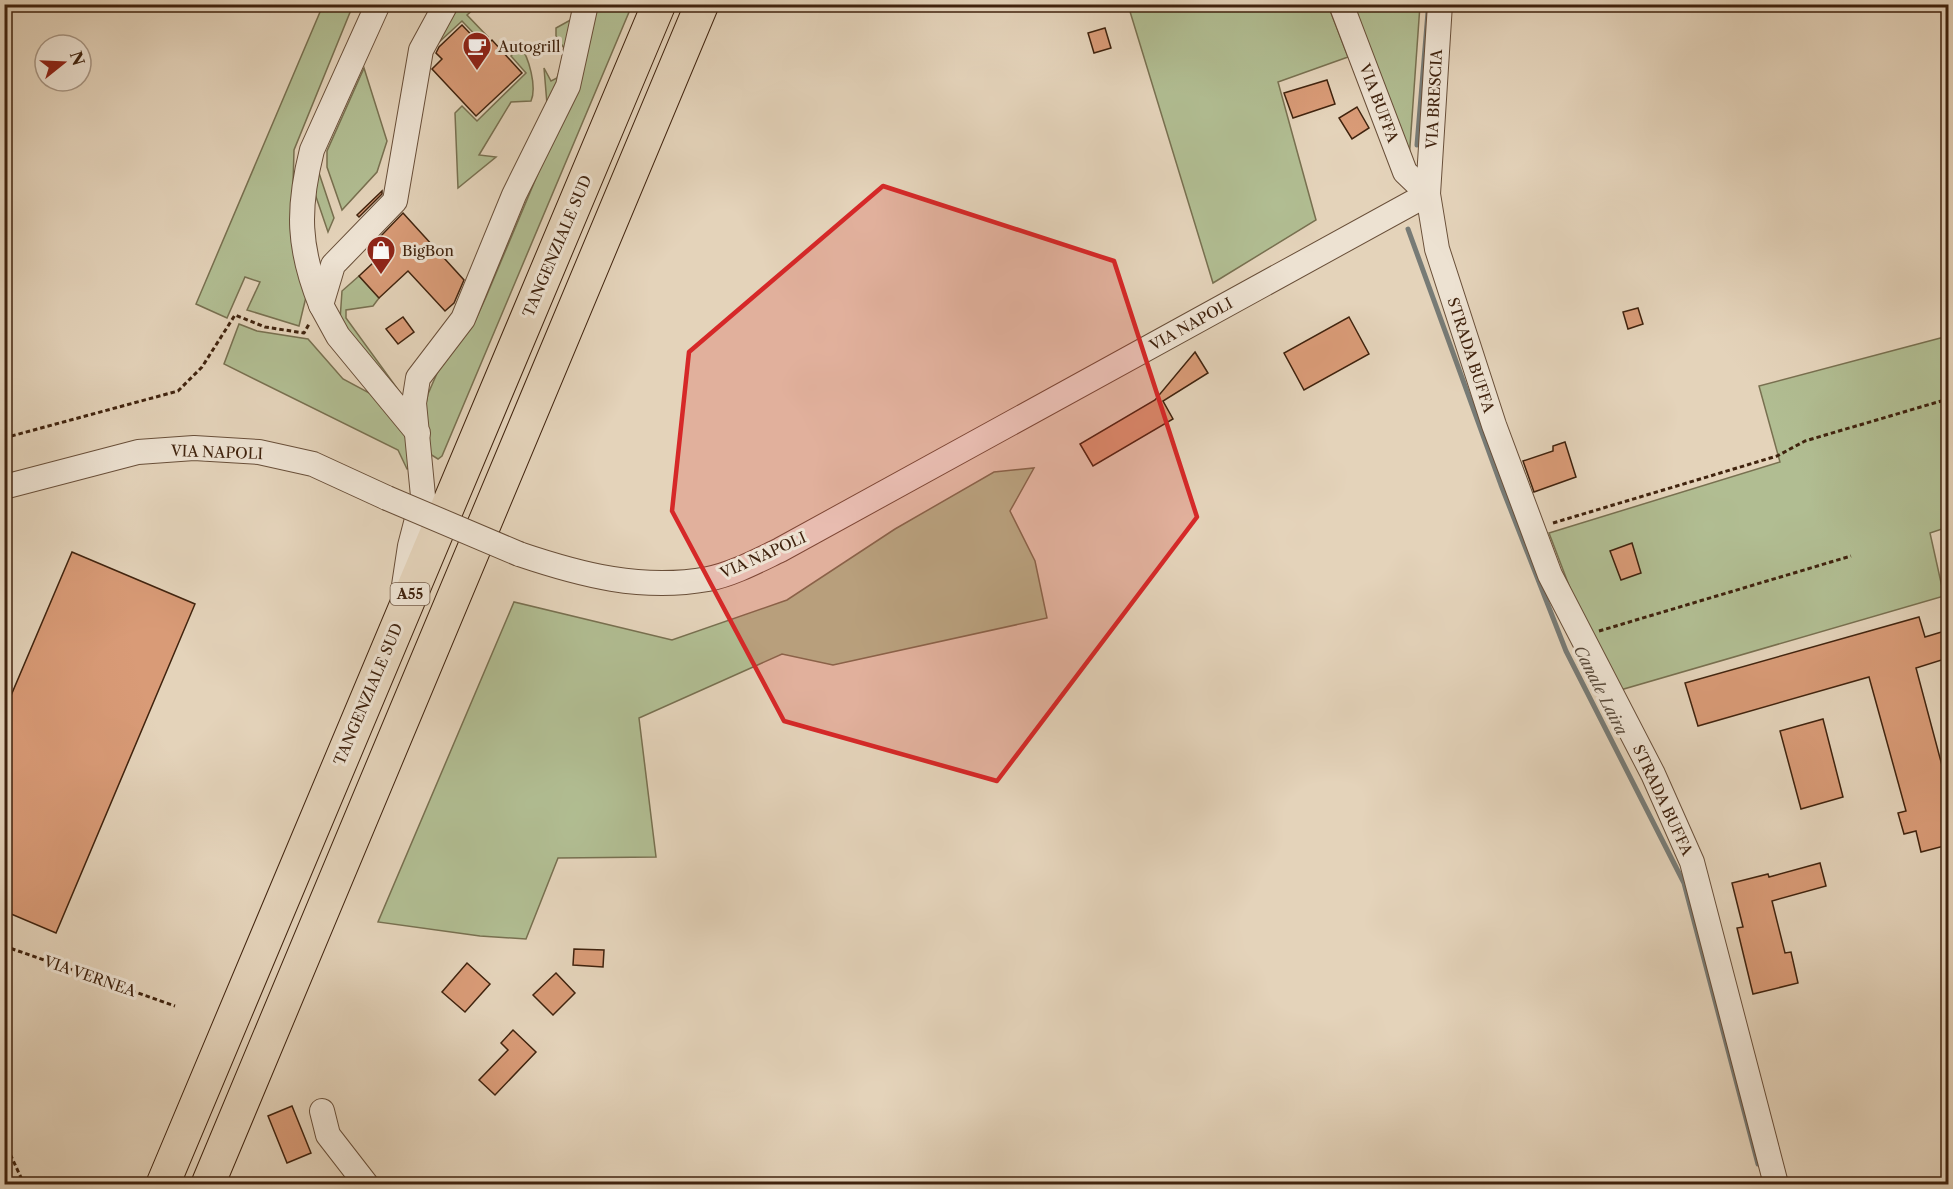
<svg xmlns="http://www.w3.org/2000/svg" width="1953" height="1189" viewBox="0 0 1953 1189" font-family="'Libre Caslon Text',serif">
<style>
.green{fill:#b1bd92;stroke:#787050;stroke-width:1.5}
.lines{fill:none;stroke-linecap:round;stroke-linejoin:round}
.stream{stroke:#777b76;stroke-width:5}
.building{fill:#d99b77;stroke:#40230e;stroke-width:1.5}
.minor-casing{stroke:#694f39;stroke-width:26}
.highway-casing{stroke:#40230e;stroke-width:35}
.path{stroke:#40230e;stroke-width:3;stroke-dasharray:4.5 3;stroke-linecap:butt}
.minor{stroke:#ede2d2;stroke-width:24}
.highway{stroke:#e4d3ba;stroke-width:33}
.minor-bridge-casing{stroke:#694f39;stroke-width:26;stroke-linecap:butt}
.minor-bridge{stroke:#ede2d2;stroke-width:24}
.marked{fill:#d62828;fill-opacity:0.2;stroke:#d62828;stroke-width:4.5;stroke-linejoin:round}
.labels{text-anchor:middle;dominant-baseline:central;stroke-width:6;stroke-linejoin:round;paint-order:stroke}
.shield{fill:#ede2d2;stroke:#745c49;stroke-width:1.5}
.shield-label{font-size:14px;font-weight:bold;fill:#40230e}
.poi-label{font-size:15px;fill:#40230e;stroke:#ede2d2;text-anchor:start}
.street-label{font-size:15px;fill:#40230e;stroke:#ede2d2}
.water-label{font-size:16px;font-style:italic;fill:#574839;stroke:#ede2d2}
</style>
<rect width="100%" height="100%" fill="#e4d3ba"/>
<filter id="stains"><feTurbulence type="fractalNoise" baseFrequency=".00333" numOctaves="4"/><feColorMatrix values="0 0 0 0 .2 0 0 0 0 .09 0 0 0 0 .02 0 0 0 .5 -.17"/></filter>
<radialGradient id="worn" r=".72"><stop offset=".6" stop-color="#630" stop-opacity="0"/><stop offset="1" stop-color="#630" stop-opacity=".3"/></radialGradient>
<g class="green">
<polygon points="323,5 353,5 294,150 293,185 306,297 299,326 247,310 260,282 245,277 227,318 196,304"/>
<polygon points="457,5 476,7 467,15 488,37 482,42 462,21 437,44"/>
<polygon points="595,5 632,5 442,456 438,459 430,454 425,408 428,394 438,371 475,321 486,297 563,114"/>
<polygon points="1128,5 1328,5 1348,57 1278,82 1316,220 1213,283"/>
<polygon points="1349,5 1420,5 1409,160"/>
<polygon points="574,18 558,85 547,104 544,68 551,81 557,78 566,51 556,36 556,28"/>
<path d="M520 46C529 57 537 87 531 101L511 102 479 155 496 157 458 188 455 113 462 106 477 121 526 73 511 56Z"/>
<polygon points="364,68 387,141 377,172 342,210 327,167 327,151"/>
<polygon points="318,170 334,218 328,232 312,185"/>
<polygon points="359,276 379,298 373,306 346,310 346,318 402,395 400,398 340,320 342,291"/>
<polygon points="239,324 257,331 308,339 343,379 375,396 395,415 411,445 416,467 407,469 398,450 224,364"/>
<polygon points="1948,336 1948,527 1930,533 1944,596 1610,693 1549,533 1780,462 1759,386"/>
<polygon points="1034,468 1010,511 1035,561 1047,618 833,665 782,654 639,718 656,857 558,858 526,939 480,936 378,922 514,602 672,640 787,600 895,529 994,472"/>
</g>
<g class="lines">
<g class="stream">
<polyline points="1417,145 1428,12"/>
<polyline points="1408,229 1501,485 1566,651 1684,883 1758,1164"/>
</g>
</g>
<g class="building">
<polygon points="462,25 484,48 492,40 522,73 476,116 432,69 442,59 436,53 439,47"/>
<polygon points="1105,28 1111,48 1094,53 1088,33"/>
<polygon points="1327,80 1335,104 1293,118 1284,93"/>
<polygon points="1357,107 1369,128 1352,139 1339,118"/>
<polygon points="382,191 382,194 359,217 357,215"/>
<polygon points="403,213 464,280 454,303 445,311 408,271 379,298 359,276 388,249 379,238"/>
<polygon points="1638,308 1643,324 1628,329 1623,312"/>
<polygon points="403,317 414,332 398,344 386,329"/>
<polygon points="1349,317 1369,354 1304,390 1284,353"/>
<polygon points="1195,352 1208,373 1163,401 1173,419 1093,466 1080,444 1155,400"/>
<polygon points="1565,442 1576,477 1534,492 1523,461 1553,451 1553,446"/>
<polygon points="1632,543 1641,573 1621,580 1610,551"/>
<polygon points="72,552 195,604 56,933 4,911 4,712"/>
<polygon points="1919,617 1925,637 1948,630 1948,658 1916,668 1948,788 1948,845 1921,852 1916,831 1904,834 1898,813 1906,811 1869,677 1698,726 1685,683"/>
<polygon points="1823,719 1843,797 1801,809 1780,731"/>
<polygon points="1820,863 1826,886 1772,901 1785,953 1791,952 1798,983 1753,994 1737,928 1743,927 1732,883 1768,874 1769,877"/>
<polygon points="574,949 604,950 603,967 573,965"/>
<polygon points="467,963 490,984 465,1012 442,992"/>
<polygon points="556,973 575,993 553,1015 533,995"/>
<polygon points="513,1030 536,1052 495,1095 479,1080 508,1050 501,1043"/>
<polygon points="292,1106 311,1153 287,1163 268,1116"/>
</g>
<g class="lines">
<g class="minor-casing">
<g id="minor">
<polyline points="1341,4 1405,172 1428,194"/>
<polyline points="1440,4 1428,194 1437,249 1494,425 1550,575 1653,774 1692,862 1776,1184"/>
<path d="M321 305C298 248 297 209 312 150L378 4"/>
<polyline points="418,433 338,336 321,305 333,265 395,201 421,50 446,4"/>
<polyline points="4,487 138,452 194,448 259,452 313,464 387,498"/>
<path d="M519 554C581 575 642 591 708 579 733 574 757 561 780 550L1428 194"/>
<polyline points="403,592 410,546 423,496 414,403 418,378 463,319 514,195 568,86 586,4"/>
<polyline points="322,1111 328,1135 366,1184"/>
</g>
</g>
<g class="highway-casing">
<g id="highway">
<polyline points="163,1184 659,4"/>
<polyline points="208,1184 702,4"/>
</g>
</g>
<g class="path">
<polyline points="4,416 9,436"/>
<polyline points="4,438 178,391 202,367 235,315 265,327 304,333 309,324"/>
<polyline points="1553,523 1777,456 1805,441 1948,399"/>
<polyline points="1599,631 1851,556"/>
<polyline points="4,946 175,1006"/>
<polyline points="4,1141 24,1184"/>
</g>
<use href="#minor" class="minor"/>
<use href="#highway" class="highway"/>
<g class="minor-bridge-casing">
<polyline id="minor-bridge" points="387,498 519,554"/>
</g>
<use href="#minor-bridge" class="minor-bridge"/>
</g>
<path class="marked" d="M883 186 1114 261 1197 517 997 781 784 721 672 511 689 352Z"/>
<defs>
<g id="cafe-pin" transform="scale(1.5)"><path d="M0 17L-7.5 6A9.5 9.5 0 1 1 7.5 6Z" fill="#8f2418" stroke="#ede2d2"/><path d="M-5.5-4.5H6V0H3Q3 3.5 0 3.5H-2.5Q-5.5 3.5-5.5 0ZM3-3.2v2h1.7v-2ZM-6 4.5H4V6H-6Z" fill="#fff"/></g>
<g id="shop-pin" transform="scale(1.5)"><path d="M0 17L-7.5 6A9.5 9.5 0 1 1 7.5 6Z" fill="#8f2418" stroke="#ede2d2"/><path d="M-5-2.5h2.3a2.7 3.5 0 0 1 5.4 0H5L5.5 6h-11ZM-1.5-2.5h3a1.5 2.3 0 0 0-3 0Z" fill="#fff"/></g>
</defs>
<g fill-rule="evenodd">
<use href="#cafe-pin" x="477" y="46"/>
<use href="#shop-pin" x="381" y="250"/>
</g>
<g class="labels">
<rect class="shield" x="390.5" y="583" width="39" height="22" rx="4.5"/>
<g class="shield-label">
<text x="410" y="594">A55</text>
</g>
<g class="poi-label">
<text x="498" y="46">Autogrill</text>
<text x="402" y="250">BigBon</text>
</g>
<g class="street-label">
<text transform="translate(1434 99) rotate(-87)">VIA BRESCIA</text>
<text transform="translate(1379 103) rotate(69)">VIA BUFFA</text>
<text transform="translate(557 246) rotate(-67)">TANGENZIALE SUD</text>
<text transform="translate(1191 324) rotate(-29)">VIA NAPOLI</text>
<text transform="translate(1471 355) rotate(72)">STRADA BUFFA</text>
<text transform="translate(217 452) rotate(2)">VIA NAPOLI</text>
<text transform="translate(763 555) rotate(-24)">VIA NAPOLI</text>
<text transform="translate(368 694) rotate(-67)">TANGENZIALE SUD</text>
<text transform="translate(1663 800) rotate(65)">STRADA BUFFA</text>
<text transform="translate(90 976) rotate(19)">VIA VERNEA</text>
</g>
<g class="water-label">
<text transform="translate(1601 690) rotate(63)">Canale Laira</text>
</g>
</g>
<rect width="1953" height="1189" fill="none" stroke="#e4d3ba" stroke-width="24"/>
<rect x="6" y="6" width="1941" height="1177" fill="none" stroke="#40230e" stroke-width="3"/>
<rect x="12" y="12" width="1929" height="1165" fill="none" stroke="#40230e" stroke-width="1.5"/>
<g transform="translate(63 63) rotate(72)"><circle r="28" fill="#ede2d2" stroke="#a89684" stroke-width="1.5"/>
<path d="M0-4.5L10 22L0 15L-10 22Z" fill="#8f2418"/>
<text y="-9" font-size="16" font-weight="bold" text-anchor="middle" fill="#40230e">N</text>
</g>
<rect width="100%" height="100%" filter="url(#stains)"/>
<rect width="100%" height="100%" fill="url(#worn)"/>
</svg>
